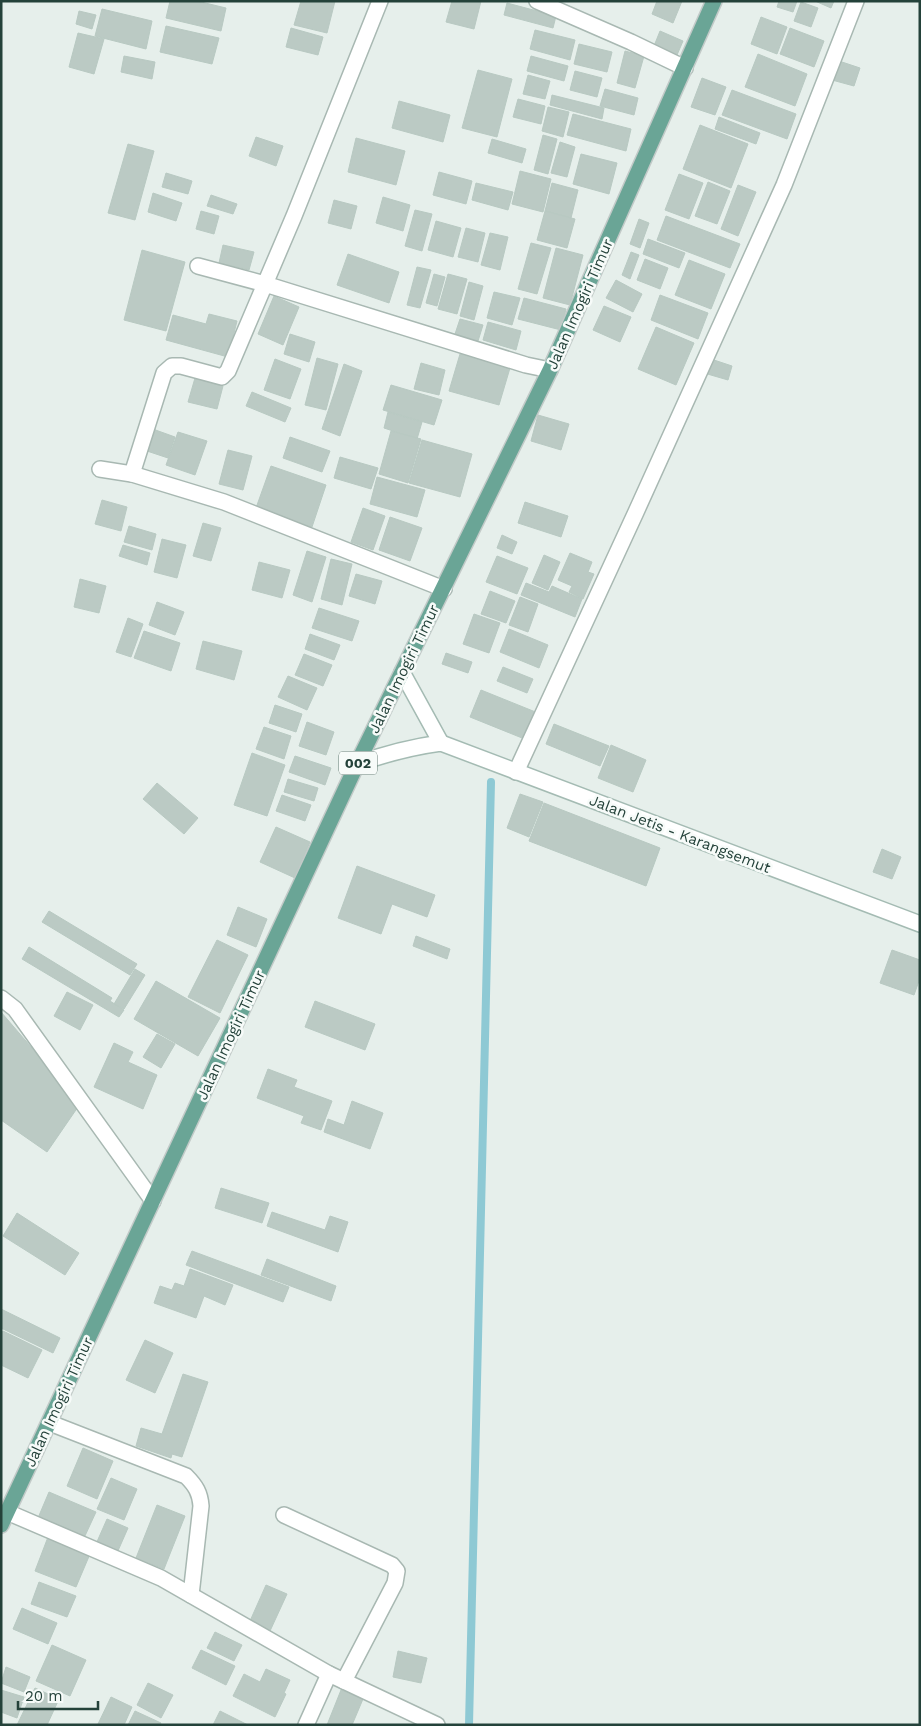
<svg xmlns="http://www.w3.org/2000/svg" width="921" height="1726" viewBox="0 0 921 1726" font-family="'Work Sans',sans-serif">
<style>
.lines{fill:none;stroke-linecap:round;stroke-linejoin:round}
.stream{stroke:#8ec9d4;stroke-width:8}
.building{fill:#bbcac4;stroke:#b8c9c2}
.street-casing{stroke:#a8b8b2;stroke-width:18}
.secondary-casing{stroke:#a4bbb3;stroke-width:18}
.primary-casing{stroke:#c2cac8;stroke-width:18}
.street{stroke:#fff;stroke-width:15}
.secondary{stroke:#fff;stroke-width:15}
.primary{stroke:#6aa596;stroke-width:15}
.labels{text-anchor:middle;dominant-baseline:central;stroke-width:5;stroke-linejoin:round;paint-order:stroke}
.shield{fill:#f7fbf9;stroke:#637a73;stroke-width:1}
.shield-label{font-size:14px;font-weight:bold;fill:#24423a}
.street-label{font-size:15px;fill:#24423a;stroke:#f7fbf9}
</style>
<rect width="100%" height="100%" fill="#e6efeb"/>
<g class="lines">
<polyline class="stream" points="469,1725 491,782"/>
</g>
<g class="building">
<polygon points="170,1 197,1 226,8 221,31 166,18"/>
<polygon points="301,1 335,1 327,33 294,25"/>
<polygon points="452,1 481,1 474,29 446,22"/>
<polygon points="657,1 682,1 673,23 652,14"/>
<polygon points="779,1 797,1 793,12 777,7"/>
<polygon points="815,1 834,1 831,8"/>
<polygon points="801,2 818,8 811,27 794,21"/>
<polygon points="507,3 556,16 553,28 504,15"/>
<polygon points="102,9 152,21 146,49 95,36"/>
<polygon points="79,11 96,15 92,29 76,24"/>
<polygon points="761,17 787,27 777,54 751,44"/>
<polygon points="166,26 219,38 212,64 160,52"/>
<polygon points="291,28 323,37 318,55 286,47"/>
<polygon points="790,28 824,41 814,67 780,54"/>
<polygon points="535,30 575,40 570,60 530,49"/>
<polygon points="660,31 683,41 677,55 654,46"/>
<polygon points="78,33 104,39 94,74 69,67"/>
<polygon points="579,44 612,52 607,72 574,64"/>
<polygon points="625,51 644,56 635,88 617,83"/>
<polygon points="758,54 807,74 795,106 745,87"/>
<polygon points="124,56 155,62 152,79 121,72"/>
<polygon points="531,56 568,66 564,81 527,71"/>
<polygon points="839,61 860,68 854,86 832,80"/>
<polygon points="478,70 512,79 497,137 462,128"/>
<polygon points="575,71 602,78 597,97 570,90"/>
<polygon points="528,75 550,81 545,99 523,94"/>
<polygon points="702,78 726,87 715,115 691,107"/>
<polygon points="605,89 638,98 634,115 600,106"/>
<polygon points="732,90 796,114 787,139 722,115"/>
<polygon points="552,95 604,108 602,119 550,105"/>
<polygon points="518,99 545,106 541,124 513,117"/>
<polygon points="399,101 450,115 443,142 392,128"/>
<polygon points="548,107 569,112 563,137 542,131"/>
<polygon points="573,114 631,129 626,151 567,135"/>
<polygon points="719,117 760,133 756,144 715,129"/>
<polygon points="700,125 748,144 731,188 683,169"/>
<polygon points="543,135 557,139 548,174 534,170"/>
<polygon points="256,137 283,146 276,166 249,156"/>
<polygon points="356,138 405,151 396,185 348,172"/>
<polygon points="492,139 526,149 522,163 488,153"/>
<polygon points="560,142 575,147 567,177 551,173"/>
<polygon points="128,144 154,151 135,220 108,213"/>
<polygon points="581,154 617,163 609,194 573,184"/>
<polygon points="520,171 551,179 543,212 512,204"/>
<polygon points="439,172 472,181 466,204 433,195"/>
<polygon points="166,173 192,181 188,194 162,187"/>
<polygon points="679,174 703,183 689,219 665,210"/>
<polygon points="708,182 730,191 717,224 695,216"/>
<polygon points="476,183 513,192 508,210 472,200"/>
<polygon points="552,183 578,190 571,218 545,211"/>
<polygon points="738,185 756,192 738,236 721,229"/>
<polygon points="153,193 182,203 176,221 148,212"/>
<polygon points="211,195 237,204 233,214 207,206"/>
<polygon points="383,197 410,205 403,231 376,223"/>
<polygon points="334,200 357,206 351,229 328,223"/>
<polygon points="415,210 432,214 422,251 405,246"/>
<polygon points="201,211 219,216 214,234 196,229"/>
<polygon points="545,211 575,219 567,248 537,240"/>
<polygon points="666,216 740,244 730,268 657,240"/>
<polygon points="639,219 649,223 640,248 630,244"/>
<polygon points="436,221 461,228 453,257 428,250"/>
<polygon points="466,228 485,233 478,262 458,257"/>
<polygon points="490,233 508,237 500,270 481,265"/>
<polygon points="648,239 685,253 679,268 643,254"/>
<polygon points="531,243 551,248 537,294 518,289"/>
<polygon points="223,245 254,252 249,270 219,263"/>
<polygon points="556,248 583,255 570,305 543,298"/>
<polygon points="142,250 185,262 166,331 124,320"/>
<polygon points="631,252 639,255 630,279 622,275"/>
<polygon points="348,254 399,272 389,303 337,285"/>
<polygon points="645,259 668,268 660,289 637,280"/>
<polygon points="689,260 725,274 711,309 675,295"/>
<polygon points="417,267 431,270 420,308 407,305"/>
<polygon points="434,274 445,277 437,306 426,303"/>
<polygon points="448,274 467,279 457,314 438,309"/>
<polygon points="616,280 642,294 633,312 606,298"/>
<polygon points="469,282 483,286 474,320 460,316"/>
<polygon points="494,292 520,298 512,325 487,318"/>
<polygon points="660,295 708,313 698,339 651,320"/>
<polygon points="274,296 299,307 283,345 258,334"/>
<polygon points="524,298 566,309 561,330 518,319"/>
<polygon points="604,306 631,317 620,342 593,330"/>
<polygon points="209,314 237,321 228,357 166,340 173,315 206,324"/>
<polygon points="460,319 483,325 478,341 455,334"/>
<polygon points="488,322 521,331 516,350 483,340"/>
<polygon points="656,327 694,343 676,385 638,369"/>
<polygon points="290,334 315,342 309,362 284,354"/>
<polygon points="460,354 510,368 499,405 449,391"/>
<polygon points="317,358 338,364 326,410 305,405"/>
<polygon points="708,358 732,366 728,380 704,373"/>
<polygon points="275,359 301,369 290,399 264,390"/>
<polygon points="421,363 445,370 439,395 414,389"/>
<polygon points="344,364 362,371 340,436 322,429"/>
<polygon points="195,378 223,386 217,409 188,402"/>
<polygon points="391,385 442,400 434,425 383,410"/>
<polygon points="252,392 291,408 285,422 246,406"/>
<polygon points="388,412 422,422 417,439 384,428"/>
<polygon points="538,415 569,424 561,450 531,441"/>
<polygon points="150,428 175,437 168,458 144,450"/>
<polygon points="391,431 421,439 408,483 379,474"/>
<polygon points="178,432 207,441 195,475 166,465"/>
<polygon points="290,437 330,451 322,472 283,458"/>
<polygon points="422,440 472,454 460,497 409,483"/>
<polygon points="228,450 252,456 243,490 219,484"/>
<polygon points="340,457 378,468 371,489 334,478"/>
<polygon points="271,466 326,485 312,527 256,508"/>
<polygon points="377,477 425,490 417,517 370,504"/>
<polygon points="102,500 127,507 121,531 95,524"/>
<polygon points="525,502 568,516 561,537 518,523"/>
<polygon points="363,508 385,516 373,550 351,542"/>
<polygon points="390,517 422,528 410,561 379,550"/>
<polygon points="203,523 221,528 211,561 193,556"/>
<polygon points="129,526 156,534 152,550 124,542"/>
<polygon points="502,535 517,542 512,554 497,548"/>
<polygon points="162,539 186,545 177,578 154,572"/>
<polygon points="123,545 150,553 147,565 119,556"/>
<polygon points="307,551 326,557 312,602 293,595"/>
<polygon points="570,553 592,562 588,572 594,574 583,599 569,592 572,586 558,580"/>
<polygon points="544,555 560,562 548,590 532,583"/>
<polygon points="497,556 528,568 517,594 486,582"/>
<polygon points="331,559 352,564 342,605 321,599"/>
<polygon points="259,562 290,570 282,598 252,590"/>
<polygon points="356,574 382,581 375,604 349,596"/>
<polygon points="80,579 106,586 99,613 74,607"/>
<polygon points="526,583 549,592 552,586 582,599 575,617 521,595"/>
<polygon points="490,591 515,601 506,623 481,614"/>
<polygon points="520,597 538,604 528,632 509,625"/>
<polygon points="157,602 184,612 175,635 149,625"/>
<polygon points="319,608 359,621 352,641 312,628"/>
<polygon points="474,614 500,623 489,653 463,644"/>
<polygon points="128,618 143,624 131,657 116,652"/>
<polygon points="509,629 548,645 539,668 500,652"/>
<polygon points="144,631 180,643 171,671 134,658"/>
<polygon points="310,634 340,645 334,660 305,649"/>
<polygon points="203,641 242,651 234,680 196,669"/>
<polygon points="446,653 472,662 468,673 442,664"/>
<polygon points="304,654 332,665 323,686 295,675"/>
<polygon points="503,667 533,679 527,693 497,681"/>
<polygon points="288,676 317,688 307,710 278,697"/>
<polygon points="481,690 538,713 527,740 470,717"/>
<polygon points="275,705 302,714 296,732 269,723"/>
<polygon points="307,722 334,732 326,755 299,746"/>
<polygon points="554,724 609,746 600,766 546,744"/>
<polygon points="264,727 291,736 284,759 256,749"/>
<polygon points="611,745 646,760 633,792 598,778"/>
<polygon points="252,753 285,765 267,816 234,805"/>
<polygon points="295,756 331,768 325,785 289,772"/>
<polygon points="288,779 318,788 314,801 284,792"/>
<polygon points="157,783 198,818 184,834 143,799"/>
<polygon points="520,794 543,802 529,837 507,828"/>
<polygon points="282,795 311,805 305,821 276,811"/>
<polygon points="544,803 660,848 646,886 529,841"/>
<polygon points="276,827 310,842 295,878 260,862"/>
<polygon points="882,849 901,857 892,879 873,872"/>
<polygon points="357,866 435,895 427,917 392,904 381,934 338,918"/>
<polygon points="238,907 267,919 256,947 227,935"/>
<polygon points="49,911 137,964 130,975 42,922"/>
<polygon points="416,936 450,949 447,959 413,946"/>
<polygon points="217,940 248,955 220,1013 188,997"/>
<polygon points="29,947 112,998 110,1001 124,1010 119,1017 22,959"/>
<polygon points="892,950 920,960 920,978 914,995 880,983"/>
<polygon points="135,969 145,975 124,1009 114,1004"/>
<polygon points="156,981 220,1018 198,1056 134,1019"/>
<polygon points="67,992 93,1005 80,1030 54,1016"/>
<polygon points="315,1001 375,1024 365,1050 305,1027"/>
<polygon points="1,1012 80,1104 47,1152 1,1120"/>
<polygon points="157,1034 175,1044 161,1068 143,1057"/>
<polygon points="114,1043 133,1052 128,1062 157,1075 143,1109 94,1087"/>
<polygon points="268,1069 297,1080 294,1087 332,1101 321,1130 301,1123 304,1116 257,1098"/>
<polygon points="352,1101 383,1113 370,1149 324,1132 328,1119 344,1125"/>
<polygon points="221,1188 269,1203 262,1223 215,1208"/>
<polygon points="272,1212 325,1230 330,1216 348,1222 338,1252 267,1226"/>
<polygon points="17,1213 79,1253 65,1275 3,1236"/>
<polygon points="192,1251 289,1287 283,1302 186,1265"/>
<polygon points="267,1259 336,1286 331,1301 261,1275"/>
<polygon points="190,1269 233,1285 225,1305 204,1296 196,1318 154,1303 160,1286 172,1290 175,1283 184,1286"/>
<polygon points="1,1309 60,1338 53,1353 1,1328"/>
<polygon points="3,1331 42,1350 28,1378 1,1365 1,1334"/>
<polygon points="145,1340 173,1353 155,1393 126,1380"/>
<polygon points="183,1374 208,1382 182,1457 172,1454 171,1458 136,1446 141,1428 162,1434"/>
<polygon points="83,1448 113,1461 97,1499 67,1486"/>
<polygon points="111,1478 137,1489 124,1520 97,1509"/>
<polygon points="49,1492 96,1512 84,1538 38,1518"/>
<polygon points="157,1505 185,1516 164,1569 136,1558"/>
<polygon points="107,1519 128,1528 117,1553 96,1544"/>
<polygon points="48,1537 90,1554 76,1587 35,1571"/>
<polygon points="39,1582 76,1596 67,1617 31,1604"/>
<polygon points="266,1585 287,1594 270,1631 250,1621"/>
<polygon points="22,1608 57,1623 48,1644 13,1629"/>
<polygon points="215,1632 242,1645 234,1661 207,1648"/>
<polygon points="52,1645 86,1660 70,1696 36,1681"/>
<polygon points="201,1650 235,1666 226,1685 192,1668"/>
<polygon points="398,1651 427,1658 421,1683 393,1677"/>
<polygon points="6,1667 30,1677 24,1692 1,1683"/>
<polygon points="266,1669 290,1680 284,1693 286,1694 275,1717 233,1696 244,1674 260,1682"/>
<polygon points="148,1683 173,1695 161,1718 137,1705"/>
<polygon points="35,1688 59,1699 47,1725 17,1725"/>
<polygon points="1,1690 24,1697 17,1718 1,1712"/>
<polygon points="341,1690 363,1699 352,1725 327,1725"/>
<polygon points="111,1697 132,1707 124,1725 98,1724"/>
<polygon points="135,1711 161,1723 160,1725 128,1725"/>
<polygon points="220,1711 248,1725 213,1725"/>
</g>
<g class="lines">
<g class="street-casing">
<g id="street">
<polyline points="537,1 631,42 685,68"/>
<polyline points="198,266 265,284 294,216 380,1"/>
<polyline points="100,469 132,474 224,502 444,589"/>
<polyline points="132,474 164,373 172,366 181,366 222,377 228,371 265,284 526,365 550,370"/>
<polyline points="516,772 636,512 784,185 856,1"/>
<polyline points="1,998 15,1009 153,1201"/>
<path d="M50 1423 186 1476C196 1486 200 1493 201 1506L191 1595"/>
<polyline points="7,1512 161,1578 329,1674 437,1725"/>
<polyline points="284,1515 392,1565 397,1571 395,1583 344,1681"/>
<polyline points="306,1725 329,1674"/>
</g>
</g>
<g class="secondary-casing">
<g id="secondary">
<polyline points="402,672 441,743"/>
<path d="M357 764C385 754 411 747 441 743L920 924"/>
</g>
</g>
<g class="primary-casing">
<polyline id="primary" points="1,1525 357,764 550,370 714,1"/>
</g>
<use href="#street" class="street"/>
<use href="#secondary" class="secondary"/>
<use href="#primary" class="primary"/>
</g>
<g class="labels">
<rect class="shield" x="339" y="751.5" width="38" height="23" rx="4"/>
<g class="shield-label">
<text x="358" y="763">002</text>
</g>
<g class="street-label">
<text transform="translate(580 304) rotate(-66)">Jalan Imogiri Timur</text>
<text transform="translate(404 669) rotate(-64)">Jalan Imogiri Timur</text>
<text transform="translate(680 834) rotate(21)">Jalan Jetis - Karangsemut</text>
<text transform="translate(231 1035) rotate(-65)">Jalan Imogiri Timur</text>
<text transform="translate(59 1402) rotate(-65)">Jalan Imogiri Timur</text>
</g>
</g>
<rect width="921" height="1726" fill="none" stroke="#24423a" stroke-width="5"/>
<path d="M18 1701v8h80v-8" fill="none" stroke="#24423a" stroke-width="2.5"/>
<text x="25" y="1701" font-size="15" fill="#24423a" stroke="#f7fbf9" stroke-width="4" paint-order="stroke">20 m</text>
</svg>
